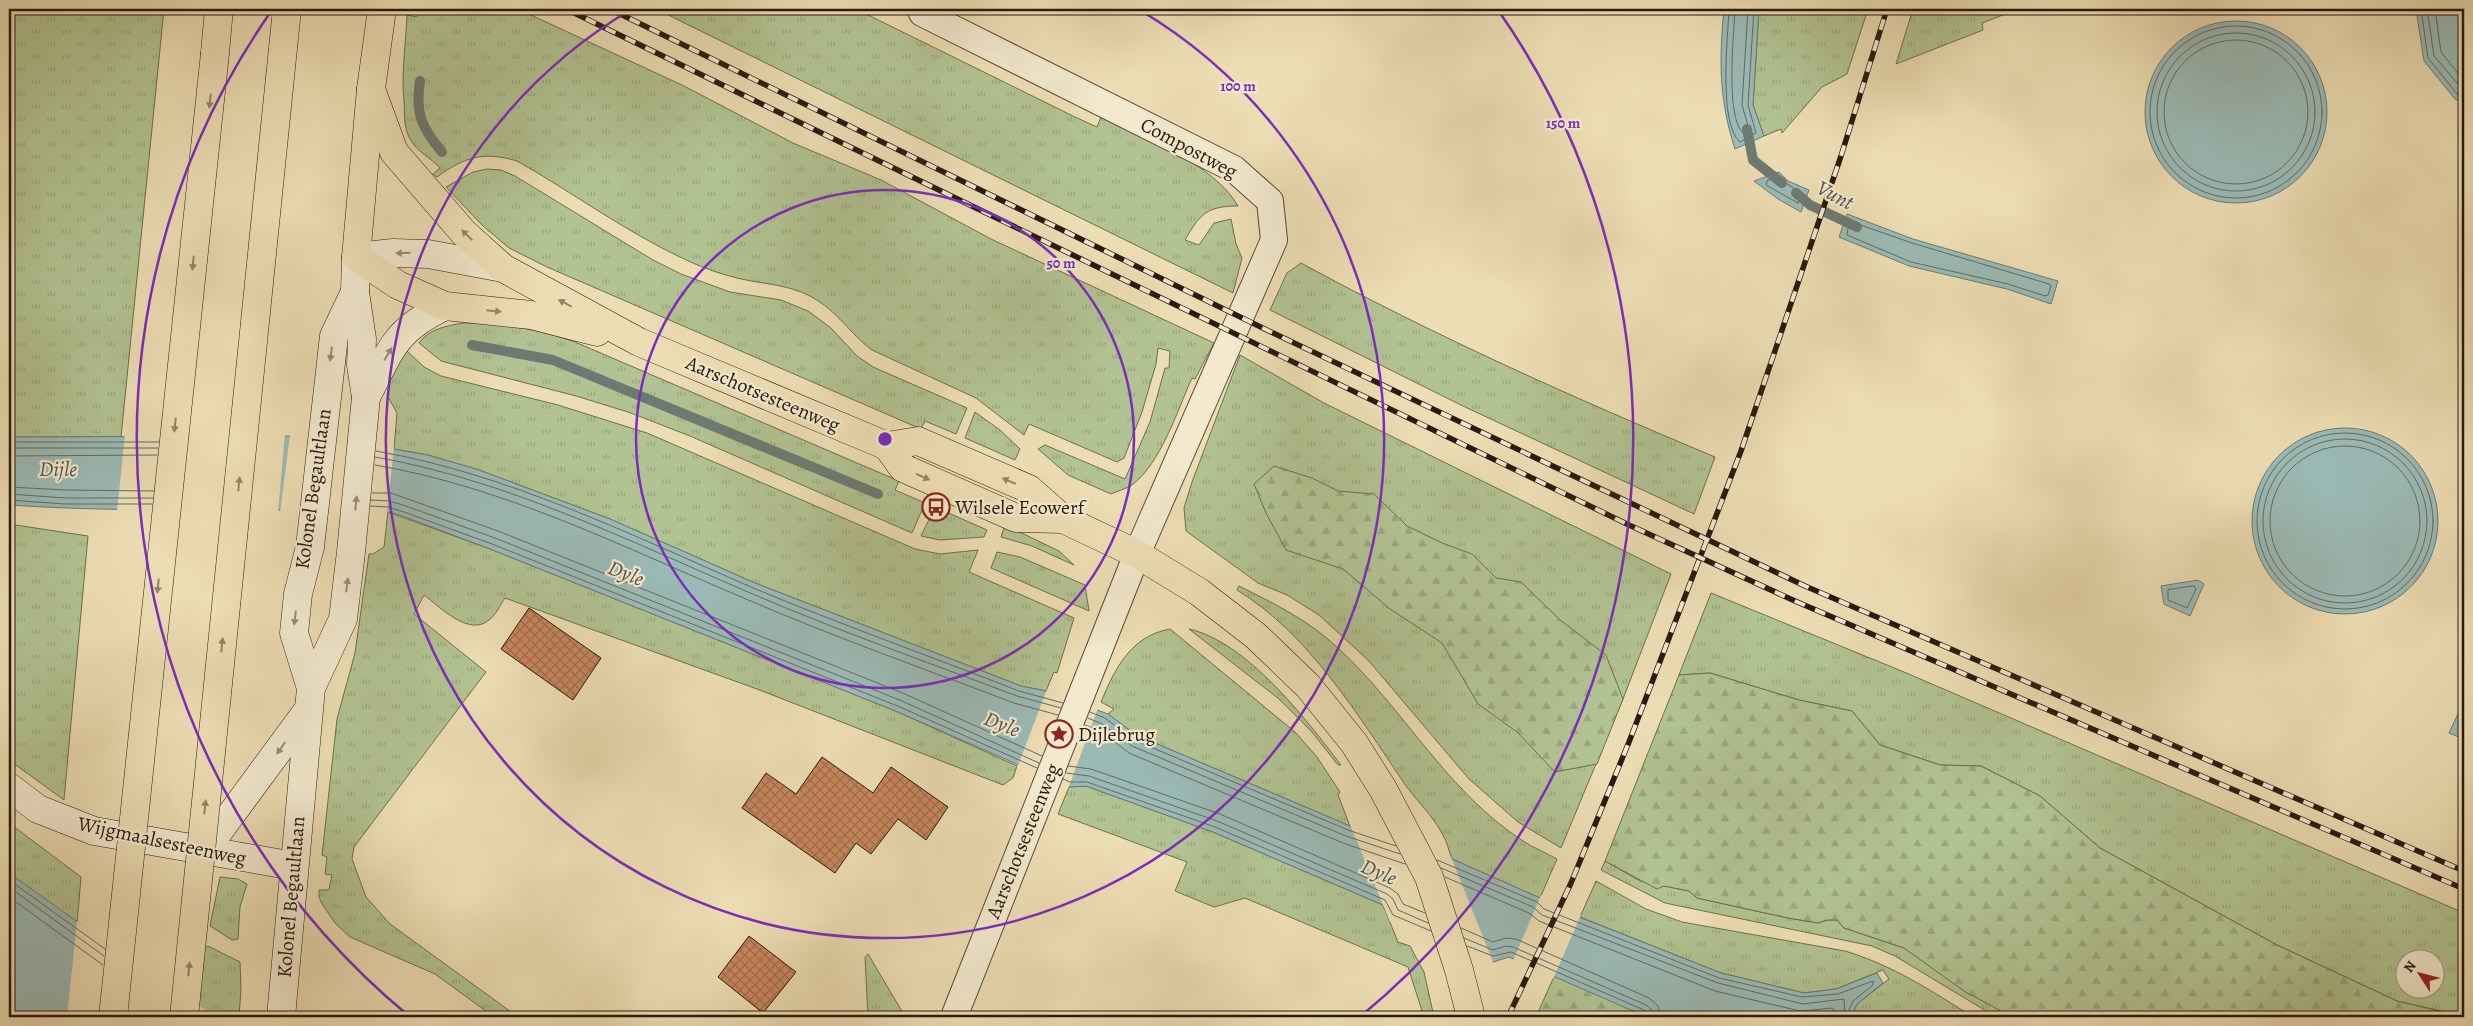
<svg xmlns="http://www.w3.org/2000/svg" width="2473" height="1026" viewBox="0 0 2473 1026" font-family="Alegreya,serif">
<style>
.grass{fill:url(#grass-tufts);stroke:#6d6e50;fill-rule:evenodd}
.forest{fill:url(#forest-firs);stroke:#6d6e50}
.water{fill:#9bbab5;stroke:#6d7a73}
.pier{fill:#edddb4}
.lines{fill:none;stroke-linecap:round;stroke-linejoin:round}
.shore{stroke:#626a62;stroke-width:1}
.stream{stroke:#6d7a73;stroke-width:10}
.building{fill:url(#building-cross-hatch);stroke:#281a0f}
.street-casing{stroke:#594b38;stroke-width:28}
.secondary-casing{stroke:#281a0f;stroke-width:29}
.primary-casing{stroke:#281a0f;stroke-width:29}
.highway-casing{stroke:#281a0f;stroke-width:29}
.street{stroke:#f3e9ce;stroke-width:26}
.secondary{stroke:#f3e9ce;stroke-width:28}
.primary{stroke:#edddb4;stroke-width:28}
.highway{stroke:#edddb4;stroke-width:28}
.rail-casing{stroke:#281a0f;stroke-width:5.5}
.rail{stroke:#f3e9ce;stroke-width:4;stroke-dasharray:11;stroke-linecap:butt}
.highway-bridge-casing{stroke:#281a0f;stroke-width:29;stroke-linecap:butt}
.highway-bridge{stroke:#edddb4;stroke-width:28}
.oneway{fill:#94856a}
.oneway2{fill:#988c78}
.ring{fill:none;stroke:#7b2cbf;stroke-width:2.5}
.labels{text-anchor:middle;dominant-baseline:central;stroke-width:4.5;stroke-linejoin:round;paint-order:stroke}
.street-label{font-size:20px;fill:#281a0f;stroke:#f3e9ce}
.poi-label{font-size:20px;fill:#281a0f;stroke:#f3e9ce;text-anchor:start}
.water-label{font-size:21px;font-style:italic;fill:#505249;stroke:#f3e9ce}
.centre{fill:#7b2cbf;stroke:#f3e9ce;stroke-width:2.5}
.ring-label{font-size:15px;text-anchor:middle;font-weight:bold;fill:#7b2cbf;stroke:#f3e9ce;stroke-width:4.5;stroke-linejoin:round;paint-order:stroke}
</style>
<defs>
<pattern id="grass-tufts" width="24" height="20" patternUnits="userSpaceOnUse" patternTransform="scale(1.25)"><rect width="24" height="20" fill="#b2c292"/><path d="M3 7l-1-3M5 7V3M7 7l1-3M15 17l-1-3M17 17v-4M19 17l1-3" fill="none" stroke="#99a67d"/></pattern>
<pattern id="forest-firs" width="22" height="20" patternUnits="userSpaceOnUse" patternTransform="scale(1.25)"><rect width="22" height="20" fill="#b2c292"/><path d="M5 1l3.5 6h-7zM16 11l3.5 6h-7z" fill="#99a67d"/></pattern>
<pattern id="building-cross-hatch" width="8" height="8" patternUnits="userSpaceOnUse" patternTransform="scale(1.25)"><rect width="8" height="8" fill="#c8865e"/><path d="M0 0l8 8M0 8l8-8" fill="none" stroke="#a26d4c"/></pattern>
</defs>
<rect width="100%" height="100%" fill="#edddb4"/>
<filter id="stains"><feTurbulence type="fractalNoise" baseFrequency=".004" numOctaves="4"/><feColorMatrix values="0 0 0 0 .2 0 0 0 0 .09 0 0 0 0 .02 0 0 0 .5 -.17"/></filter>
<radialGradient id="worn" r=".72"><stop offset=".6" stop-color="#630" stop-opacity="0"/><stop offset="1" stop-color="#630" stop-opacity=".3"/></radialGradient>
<g class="grass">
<polygon points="9,9 164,9 121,437 9,437"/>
<path d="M418 9H518L684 86 793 143 881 180 991 239 1214 343 1195 379 1192 378C1177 411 1161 463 1132 485 1126 489 1117 491 1111 494L1068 475 1038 449 1045 445 1125 479 1150 422 1165 368H1169L1170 351 1158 348 1156 364 1142 412 1124 458 1117 462 1029 424 1024 435 976 398 872 350C849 333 839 312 810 296 787 284 761 284 737 278 717 273 698 266 680 257 623 230 572 192 517 161 484 151 464 157 437 177L433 174 440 168C431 158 417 152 410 139 403 126 405 114 404 101 401 72 406 44 407 15L417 17Z"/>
<path d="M656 9H856L1075 117 1097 127 1101 117C1144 137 1214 164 1238 206 1207 206 1200 214 1185 240L1199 245 1214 223 1231 219 1236 244 1242 258 1233 293Z"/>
<polygon points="1759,9 1868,9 1847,74 1822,87 1782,133 1781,129 1764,136 1753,105"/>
<polygon points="1913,9 2009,9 2003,15 1982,23 1983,30 1896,64"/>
<polygon points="487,169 501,170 515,176 653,260 681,274 730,292 781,300 808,311 831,328 857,356 873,367 967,408 956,434 925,421 921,429 547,267 509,248 482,225 446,187 473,172"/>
<path d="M1301 263C1435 336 1574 398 1715 457L1694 514 1463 406 1270 310 1287 273Z"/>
<path d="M463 323C502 323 538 329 575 342L899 481 895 490 925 503 912 533 690 436 631 413 576 396 441 361 419 343C429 329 446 326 463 323Z"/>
<polygon points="407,351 424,367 441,376 558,405 647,433 915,549 940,554 978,550 969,572 1074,618 1057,673 1054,672 1046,691 1021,686 755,583 610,519 479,470 428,455 394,449 397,413 387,395 392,374 404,353"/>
<polygon points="1240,355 1324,403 1671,574 1623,699 1561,848 1518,822 1469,779 1368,660 1319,615 1287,595 1258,583 1186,531 1184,508 1192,482"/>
<polygon points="975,412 1000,430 1020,449 1015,460 965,438"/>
<polygon points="935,507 987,530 984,537 940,540 921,536"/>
<path d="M388 512 490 549 898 712 1017 766 1013 778 1003 785 757 689 505 598C500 605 496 615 489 620 469 637 440 607 424 595L414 614 486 672 354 847 352 859 366 897 390 924 518 1017H494L435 974 350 937 335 923 322 904 319 897V890H329L332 875 325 874 327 857 322 855 337 719 355 653 369 554H373L384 547Z"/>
<polygon points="9,524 88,536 64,800 9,760"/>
<polygon points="1005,525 1059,551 1074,565 1032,546 1001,537"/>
<polygon points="997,552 1020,557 1085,585 1089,611 991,568"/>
<path d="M1239 586C1275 604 1310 621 1339 649 1404 709 1447 792 1523 841 1534 848 1546 853 1557 859L1540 898 1452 859C1449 851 1447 842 1443 835 1433 816 1416 800 1404 783 1358 715 1308 633 1237 590Z"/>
<path d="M1711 593 1904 672 2464 913V1016L2397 1001 2277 945 2100 848 2040 796 1981 766 1940 765 1880 745 1852 711 1799 700 1710 673 1679 675ZM2406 958H2436V988H2406Z"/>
<path d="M1170 629 1295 732 1317 757 1340 792 1338 795 1350 826 1136 735 1108 714 1114 709 1101 702C1115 668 1131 636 1170 629Z"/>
<path d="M1189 629C1247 642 1306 719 1341 765H1338L1312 732 1279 699Z"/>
<polygon points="1086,786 1213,832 1383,905 1398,942 1410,946 1424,972 1434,1017 1424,1017 1408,967 1245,898 1214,907 1175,891 1187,862 1058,814 1069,787"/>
<polygon points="9,823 81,877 77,924 9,873"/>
<polygon points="1605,861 1640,881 1689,891 1697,898 1788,918 1818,923 1827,920 1837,920 1844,928 1904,948 2012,1017 1996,1017 1895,956 1872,946 1665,903 1601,870"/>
<polygon points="220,877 238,879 247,884 240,907 238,939 232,940 210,926"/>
<path d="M1596 881 1646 909 1682 922 1845 951C1892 965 1932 991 1973 1017H1857L1854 1011 1857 1004 1889 979 1883 970 1836 989 1804 993 1721 973 1580 917Z"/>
<polygon points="208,946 240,962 241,989 239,1017 211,1017 197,1007 204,948"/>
<polygon points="868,954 903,1013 901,1017 868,1017 865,957"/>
</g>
<g class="forest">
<polygon points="1274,466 1312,478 1338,491 1374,494 1407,526 1442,543 1472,554 1496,578 1521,582 1559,619 1606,655 1623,699 1597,764 1555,772 1517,732 1478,704 1442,643 1390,609 1343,569 1286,550 1266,513 1254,484"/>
<polygon points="1710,673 1799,700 1852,711 1880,745 1940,765 1981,766 2040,796 2100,848 2277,945 2397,1001 2464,1017 2012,1017 1964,991 1904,948 1844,928 1837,920 1827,920 1818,923 1788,918 1697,898 1689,891 1664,886 1657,889 1605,861 1679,675"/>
<polygon points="1556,972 1648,1017 1536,1017"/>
</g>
<g class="water">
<path d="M1724 9H1759L1753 105 1764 136 1735 149C1719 100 1719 60 1724 9Z"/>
<polygon points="2416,9 2464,9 2464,103 2455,99 2424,61"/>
<circle cx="2236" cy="112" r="91"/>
<polygon points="1779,172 1788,181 1809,190 1801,212 1778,199 1754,181"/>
<polygon points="1847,214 1913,239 2058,281 2051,304 2007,289 1909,266 1839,237"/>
<circle cx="2345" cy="521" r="93"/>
<path d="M318 436 428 455 479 470 610 519 755 583 1021 686 1046 691 1108 714 1136 735 1350 826 1452 859 1540 898 1546 904 1721 973 1804 993 1836 989 1877 973 1883 983 1857 1004 1854 1011 1857 1017H1647L1509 957 1493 962 1389 919 1383 905 1213 832 1086 786 1069 787 898 712 490 549 400 515C366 505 312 510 275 510 186 510 97 511 9 505V437Z"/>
<polygon points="2198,580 2204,584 2190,616 2164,604 2161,586"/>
<polygon points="2464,701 2464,739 2449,733"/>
<polygon points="9,873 211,1017 9,1017"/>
</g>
<g class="pier">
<polygon points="125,434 285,434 278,513 117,512"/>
<polygon points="290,434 319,434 394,447 387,514 280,513"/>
<polygon points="1047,689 1098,708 1068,789 1017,768"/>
<polygon points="1349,822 1451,857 1493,962 1489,963 1390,922"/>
<polygon points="1541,895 1547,902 1581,915 1553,979 1513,961"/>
<polygon points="77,921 199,1005 214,1017 67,1017"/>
</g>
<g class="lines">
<g class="shore">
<path d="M1729 9C1728 36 1718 123 1740 142L1756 133 1748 105 1754 9"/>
<path d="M1735 9C1734 34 1725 116 1743 133L1749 129 1742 105 1748 9"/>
<polyline points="2421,9 2428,58 2458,95 2464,98"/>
<polyline points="2427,9 2434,56 2464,91"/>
<polyline points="2435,9 2441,52 2464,81"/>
<circle cx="2236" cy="112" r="86"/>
<circle cx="2236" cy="112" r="79"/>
<circle cx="2236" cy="112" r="72"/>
<polygon points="1778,178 1801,193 1798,203 1766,185 1767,181"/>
<polygon points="1852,222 1912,243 2049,284 2051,286 2048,295 2045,296 2008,284 1911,262 1847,235 1849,223"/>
<circle cx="2345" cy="521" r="88"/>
<circle cx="2345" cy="521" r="82"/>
<polyline points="9,442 159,442"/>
<circle cx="2345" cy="521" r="75"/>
<polyline points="9,448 158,448"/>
<path d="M376 451C508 474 629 534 751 587 839 624 930 656 1019 691L1063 703"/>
<polyline points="9,456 157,455"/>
<path d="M375 457C506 480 627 540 748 592 836 630 927 662 1017 696L1061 708"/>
<path d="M375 465C505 487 625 548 746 599 834 637 925 669 1014 703L1058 715"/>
<polyline points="9,487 66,490 154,491"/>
<polyline points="372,493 391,493 405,498 498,531 905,694 1042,756"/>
<polyline points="9,494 66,498 153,498"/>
<polyline points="9,500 65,504 152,504"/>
<polyline points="371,500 389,501 403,505 495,538 902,701 1039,763"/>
<polyline points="370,506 388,507 401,511 492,544 900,707 1037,768"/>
<polygon points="2194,586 2196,589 2187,608 2168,600 2168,590"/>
<polyline points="1090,712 1105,718 1134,740 1348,830 1396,846"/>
<polyline points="1088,718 1102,724 1132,746 1346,836 1400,854"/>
<polyline points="1085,725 1099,730 1129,753 1343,843 1405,864"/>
<polyline points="1068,766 1091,769 1220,814 1390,888 1398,894 1403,904 1425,913"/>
<polyline points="1066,773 1089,776 1217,821 1387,894 1393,899 1398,910 1428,923"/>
<polyline points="1063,779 1070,782 1087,782 1215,827 1385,900 1393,915 1431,931"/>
<polyline points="1437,860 1537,902 1544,909 1719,978 1802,997 1838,994 1873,981 1873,985 1853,1001 1849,1010 1852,1017"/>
<polyline points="1441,868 1533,907 1542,915 1718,983 1803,1004 1844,999 1845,1017"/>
<polyline points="1445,877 1529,913 1539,921 1715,991 1800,1011 1833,1008 1836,1017"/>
<polyline points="9,880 105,949"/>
<polyline points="9,887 104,956"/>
<polyline points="9,897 103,965"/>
<polyline points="1461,928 1493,942 1506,938 1516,939 1649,998 1658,1006 1661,1017"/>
<polyline points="1464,938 1493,950 1506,946 1513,947 1646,1005 1652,1010 1653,1017"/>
<polyline points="1467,946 1493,956 1511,952 1644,1010 1647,1017"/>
</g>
<g class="stream">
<path d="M420 81C415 113 421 127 442 152"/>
<polyline points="1747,129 1753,160 1782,183"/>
<polyline points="1796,193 1810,205 1857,227"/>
<polyline points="472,345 553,360 878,494"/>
</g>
</g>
<g class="building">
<polygon points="529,608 601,658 573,700 501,649"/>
<polygon points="822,757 873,793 891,767 948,807 926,840 898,819 871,854 856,843 835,873 742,808 766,773 796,794"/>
<polygon points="749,936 796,972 763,1013 718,977"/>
</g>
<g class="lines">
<g class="street-casing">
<polyline id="street" points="922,13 1234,169 1270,201 1274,240 1137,554 954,1017"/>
</g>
<g class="secondary-casing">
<g id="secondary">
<path d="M366 397C391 350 393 331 445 306"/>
<polyline points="311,688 294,633 298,594 310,547 334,336 355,292"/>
<polyline points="9,787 38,809 94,831 294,866"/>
<polyline points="192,849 219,831 308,710"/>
<polyline points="281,1017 311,688 343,619 351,552 366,397 361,365 362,339 355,292 356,257 393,253 428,254 503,268"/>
</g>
</g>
<g class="primary-casing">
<g id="primary">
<polyline points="382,9 371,89 356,257 398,285 445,306 531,315 597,332"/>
<polyline points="371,89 394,152 464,233 503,268 639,342 887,446 903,468 1016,518 1063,519"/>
<polyline points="887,446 918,441 1029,489 1063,519 1137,554 1199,592 1256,636 1308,686 1354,743 1383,789 1429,877 1459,970 1471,1017"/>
</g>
</g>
<g class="highway-casing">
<polyline id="highway" points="215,53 219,9"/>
</g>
<use href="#street" class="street"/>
<use href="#secondary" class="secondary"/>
<use href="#primary" class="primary"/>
<use href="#highway" class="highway"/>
<g class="rail-casing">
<g id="rail">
<polyline points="566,9 1629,525 1795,601 2464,889"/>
<polyline points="610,9 1271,332 1805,586 2464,871"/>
<polyline points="1508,1017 1571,883 1629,742 1741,451 1841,156 1887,9"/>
</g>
</g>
<use href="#rail" class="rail"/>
<g class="highway-bridge-casing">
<g id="highway-bridge">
<polyline points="113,1017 215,53"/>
<polyline points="184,1017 287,9"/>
</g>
</g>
<use href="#highway-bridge" class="highway-bridge"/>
</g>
<defs><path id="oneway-solid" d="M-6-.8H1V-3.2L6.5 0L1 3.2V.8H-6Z" transform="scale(1.25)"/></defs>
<g class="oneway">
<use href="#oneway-solid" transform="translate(210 101) rotate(96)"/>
<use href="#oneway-solid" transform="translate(467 235) rotate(-135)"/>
<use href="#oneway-solid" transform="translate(193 263) rotate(96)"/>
<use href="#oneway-solid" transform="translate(565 303) rotate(-152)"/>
<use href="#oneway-solid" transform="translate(494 311) rotate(6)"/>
<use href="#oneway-solid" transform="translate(175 425) rotate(96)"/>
<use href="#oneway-solid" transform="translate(923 477) rotate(24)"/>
<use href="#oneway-solid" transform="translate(1009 481) rotate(-157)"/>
<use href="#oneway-solid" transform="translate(239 484) rotate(-84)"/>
<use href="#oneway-solid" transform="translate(158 586) rotate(96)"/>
<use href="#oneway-solid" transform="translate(222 645) rotate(-84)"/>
<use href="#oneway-solid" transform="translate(205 807) rotate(-84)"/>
<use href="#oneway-solid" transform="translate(189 969) rotate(-84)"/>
</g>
<g class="oneway2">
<use href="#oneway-solid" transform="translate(403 253) rotate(179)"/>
<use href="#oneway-solid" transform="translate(331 354) rotate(98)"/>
<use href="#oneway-solid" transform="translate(388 354) rotate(-59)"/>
<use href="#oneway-solid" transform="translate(356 503) rotate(-85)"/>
<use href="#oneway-solid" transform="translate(347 585) rotate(-83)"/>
<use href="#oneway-solid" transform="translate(295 618) rotate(96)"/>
<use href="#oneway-solid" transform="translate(281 748) rotate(125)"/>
</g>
<g class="ring">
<circle cx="885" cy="439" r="249"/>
<path d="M1138 9A499 499 0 1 1 632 9"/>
<path d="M409 1016A748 748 0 0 1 272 10M1498 10A748 748 0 0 1 1361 1016"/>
</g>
<defs>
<g id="bus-ring" transform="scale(1.4375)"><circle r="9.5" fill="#f3e9ce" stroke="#8f2418" stroke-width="1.5"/><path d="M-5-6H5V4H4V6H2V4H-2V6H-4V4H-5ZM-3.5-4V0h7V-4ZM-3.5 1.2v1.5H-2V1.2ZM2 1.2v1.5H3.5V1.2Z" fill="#8f2418"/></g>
<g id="sight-ring" transform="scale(1.4375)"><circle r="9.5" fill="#f3e9ce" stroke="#8f2418" stroke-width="1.5"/><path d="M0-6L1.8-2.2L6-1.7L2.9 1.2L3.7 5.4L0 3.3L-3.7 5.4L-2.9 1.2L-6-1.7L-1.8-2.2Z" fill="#8f2418"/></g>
</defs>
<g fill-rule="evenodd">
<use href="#bus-ring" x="936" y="507"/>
<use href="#sight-ring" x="1059" y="734"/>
</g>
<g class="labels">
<g class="street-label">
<text transform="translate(1189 148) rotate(28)">Compostweg</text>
<text transform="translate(763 394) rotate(23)">Aarschotsesteenweg</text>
<text transform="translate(313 489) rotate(-82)">Kolonel Begaultlaan</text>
<text transform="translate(162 841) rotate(12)">Wijgmaalsesteenweg</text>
<text transform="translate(1023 841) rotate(-68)">Aarschotsesteenweg</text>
<text transform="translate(291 897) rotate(-85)">Kolonel Begaultlaan</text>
</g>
<g class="poi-label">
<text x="955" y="507">Wilsele Ecowerf</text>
<text x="1078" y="734">Dijlebrug</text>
</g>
<g class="water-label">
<text transform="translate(1835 195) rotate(28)">Vunt</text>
<text transform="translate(58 469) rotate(1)">Dijle</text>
<text transform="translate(626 573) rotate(22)">Dyle</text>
<text transform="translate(1002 724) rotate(22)">Dyle</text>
<text transform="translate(1379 872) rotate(23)">Dyle</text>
</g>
</g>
<circle cx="885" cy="439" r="8" class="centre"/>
<g class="ring-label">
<text x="1238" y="91">100 m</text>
<text x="1563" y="128">150 m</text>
<text x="1061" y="268">50 m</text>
</g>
<rect width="2473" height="1026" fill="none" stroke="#edddb4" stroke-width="30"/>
<rect x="10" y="10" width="2453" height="1006" fill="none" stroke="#281a0f" stroke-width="2.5"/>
<rect x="15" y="15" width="2443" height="996" fill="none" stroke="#281a0f"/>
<g transform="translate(2420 974) rotate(306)"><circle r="24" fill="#f3e9ce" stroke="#a29682"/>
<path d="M0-4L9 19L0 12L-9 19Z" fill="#8f2418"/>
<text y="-8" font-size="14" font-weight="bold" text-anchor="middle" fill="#281a0f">N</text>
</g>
<rect width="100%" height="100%" filter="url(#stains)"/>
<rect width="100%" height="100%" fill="url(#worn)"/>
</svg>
